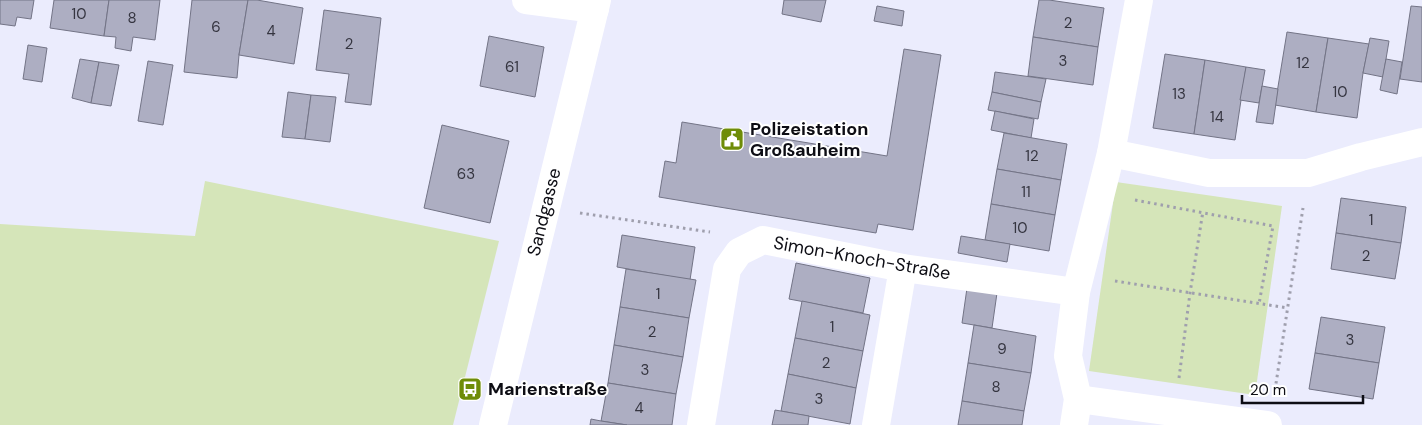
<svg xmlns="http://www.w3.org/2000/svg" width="1422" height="425" viewBox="0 0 1422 425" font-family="'DM Sans',sans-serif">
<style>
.green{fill:#d5e5b9}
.building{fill:#adaec2;stroke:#737486}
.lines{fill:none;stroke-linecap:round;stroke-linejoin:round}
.path{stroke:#9f9fad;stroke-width:3;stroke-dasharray:2.5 4;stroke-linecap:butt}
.street{stroke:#fff;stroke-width:28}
.labels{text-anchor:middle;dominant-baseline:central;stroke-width:4;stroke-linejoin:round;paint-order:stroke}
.number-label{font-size:15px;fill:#353540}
.poi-label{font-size:18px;font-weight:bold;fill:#0d0d14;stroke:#fff;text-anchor:start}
.street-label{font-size:18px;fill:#0d0d14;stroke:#fff}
</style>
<rect width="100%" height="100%" fill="#ebecfd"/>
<g class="green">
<polygon points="205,181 499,241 453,425 0,425 0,224 195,236"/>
<polygon points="1116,182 1282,206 1255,395 1089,371"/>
</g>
<g class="building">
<polygon points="0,0 34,0 31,19 17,17 15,26 0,24"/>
<polygon points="54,0 109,0 104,36 50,28"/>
<polygon points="109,0 160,0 155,40 133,37 131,51 115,48 116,37 104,36"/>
<polygon points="192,0 248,0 239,55 237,78 184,72"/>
<polygon points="248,0 257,0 303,8 294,64 239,55"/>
<polygon points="784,0 826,0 821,22 782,14"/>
<polygon points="1039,0 1049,0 1104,8 1098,47 1033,37"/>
<polygon points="877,6 904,11 902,26 874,21"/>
<polygon points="1411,6 1422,7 1422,82 1400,79"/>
<polygon points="324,10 381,18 371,105 345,102 349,74 316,70"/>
<polygon points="1287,32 1328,38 1316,112 1275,105"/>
<polygon points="489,36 544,47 535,97 480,86"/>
<polygon points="1033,37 1098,47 1093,85 1028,76"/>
<polygon points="1328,38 1369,44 1363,73 1357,118 1316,112"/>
<polygon points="1370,38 1389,41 1383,77 1363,73"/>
<polygon points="28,45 47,48 42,82 23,79"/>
<polygon points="904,49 941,55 913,230 878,224 876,233 659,197 665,161 676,163 682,122 887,156"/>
<polygon points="1165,54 1205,60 1194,134 1153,128"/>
<polygon points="80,59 99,62 91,103 72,98"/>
<polygon points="1386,59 1402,62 1397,94 1380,90"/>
<polygon points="1205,60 1246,67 1235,140 1194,134"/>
<polygon points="148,61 173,65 163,125 138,121"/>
<polygon points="99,62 119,65 111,106 91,103"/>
<polygon points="1246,67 1265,70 1259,103 1240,100"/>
<polygon points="995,72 1046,79 1041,102 992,92"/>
<polygon points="1262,86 1278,89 1273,124 1256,122"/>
<polygon points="288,92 311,95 305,139 282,137"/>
<polygon points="992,92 1041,102 1038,119 988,110"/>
<polygon points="311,95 336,97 330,142 305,139"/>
<polygon points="995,111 1034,119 1031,138 991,130"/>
<polygon points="442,125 509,141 490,223 424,208"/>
<polygon points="1004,133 1067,144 1061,180 997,169"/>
<polygon points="997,169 1061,180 1055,215 991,204"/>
<polygon points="1341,198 1406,207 1401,243 1336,233"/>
<polygon points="991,204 1055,215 1049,251 985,240"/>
<polygon points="1336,233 1401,243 1395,279 1331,269"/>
<polygon points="622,235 695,247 690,280 617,267"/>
<polygon points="961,236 1010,244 1007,262 958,253"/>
<polygon points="796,263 870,278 863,313 789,299"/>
<polygon points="626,269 696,280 689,318 620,307"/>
<polygon points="967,288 997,293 992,328 962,323"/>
<polygon points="802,301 870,315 863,351 795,338"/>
<polygon points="620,307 689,318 683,357 614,345"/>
<polygon points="1321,317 1385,327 1379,363 1315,353"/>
<polygon points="974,325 1036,336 1031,373 968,363"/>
<polygon points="795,338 863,351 856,388 788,374"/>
<polygon points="614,345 683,357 676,394 608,383"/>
<polygon points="1315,353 1379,363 1373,399 1309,389"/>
<polygon points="968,363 1031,373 1024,411 962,401"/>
<polygon points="788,374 856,388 850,424 781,411"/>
<polygon points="608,383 676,394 672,425 627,425 601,421"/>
<polygon points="962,401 1024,411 1022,425 958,425"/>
<polygon points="775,410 809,416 808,425 772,425"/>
<polygon points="591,419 601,421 627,425 590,425"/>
</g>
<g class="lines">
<g class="path">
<polyline points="1135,200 1273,226 1259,304"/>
<polyline points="580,213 710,232"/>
<polyline points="1115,281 1288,308"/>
<polyline points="1179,378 1190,293 1203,211"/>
<polyline points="1275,390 1303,208"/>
</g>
<g class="street">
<polyline points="526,0 595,9"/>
<polyline points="1111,153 1209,173 1308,173 1361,157 1422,142"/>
<polyline points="1078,399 1268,425"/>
<polyline points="493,425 597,0"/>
<polyline points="701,425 727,269 739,252 763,240 903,268 1076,292"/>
<polyline points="876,425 903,268"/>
<polyline points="1074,425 1078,399 1068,356 1076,292 1111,153 1139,0"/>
</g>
</g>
<defs>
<g id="civic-square" transform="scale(1.25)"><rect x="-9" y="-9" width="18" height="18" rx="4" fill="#6e8c08" stroke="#fff"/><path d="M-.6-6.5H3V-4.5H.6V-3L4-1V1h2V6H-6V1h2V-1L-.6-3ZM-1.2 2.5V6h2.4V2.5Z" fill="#fff"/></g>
<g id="bus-square" transform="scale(1.25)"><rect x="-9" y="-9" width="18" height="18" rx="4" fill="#6e8c08" stroke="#fff"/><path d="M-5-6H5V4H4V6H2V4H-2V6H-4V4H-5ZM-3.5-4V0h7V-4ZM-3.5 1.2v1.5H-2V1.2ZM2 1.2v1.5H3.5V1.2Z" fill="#fff"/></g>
</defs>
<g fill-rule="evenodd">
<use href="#civic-square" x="732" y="139"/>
<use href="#bus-square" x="470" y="389"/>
</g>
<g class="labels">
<g class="number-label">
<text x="79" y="14">10</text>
<text x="132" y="18">8</text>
<text x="1068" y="23">2</text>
<text x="216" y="27">6</text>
<text x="271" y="31">4</text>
<text x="349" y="44">2</text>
<text x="1063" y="61">3</text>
<text x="1303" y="63">12</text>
<text x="512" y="67">61</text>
<text x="1340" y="92">10</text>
<text x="1179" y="94">13</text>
<text x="1217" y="117">14</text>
<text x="1032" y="156">12</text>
<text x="466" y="174">63</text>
<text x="1026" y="192">11</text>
<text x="1371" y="220">1</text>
<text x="1020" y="228">10</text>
<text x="1366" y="256">2</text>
<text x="658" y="294">1</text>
<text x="832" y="327">1</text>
<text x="652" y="332">2</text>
<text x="1350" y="340">3</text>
<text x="1002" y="349">9</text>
<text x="826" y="363">2</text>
<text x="645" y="370">3</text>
<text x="996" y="387">8</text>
<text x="819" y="399">3</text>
<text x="639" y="408">4</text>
</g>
<g class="poi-label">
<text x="750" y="129">Polizeistation<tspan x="750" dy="21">Großauheim</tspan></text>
<text x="488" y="389">Marienstraße</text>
</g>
<g class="street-label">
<text transform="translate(544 212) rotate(-76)">Sandgasse</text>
<text transform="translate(862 258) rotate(10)">Simon-Knoch-Straße</text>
</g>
</g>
<path d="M1242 395v8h121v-8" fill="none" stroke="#0d0d14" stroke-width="2.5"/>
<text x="1250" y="395" font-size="15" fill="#0d0d14" stroke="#ffffff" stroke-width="4" paint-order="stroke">20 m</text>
</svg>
